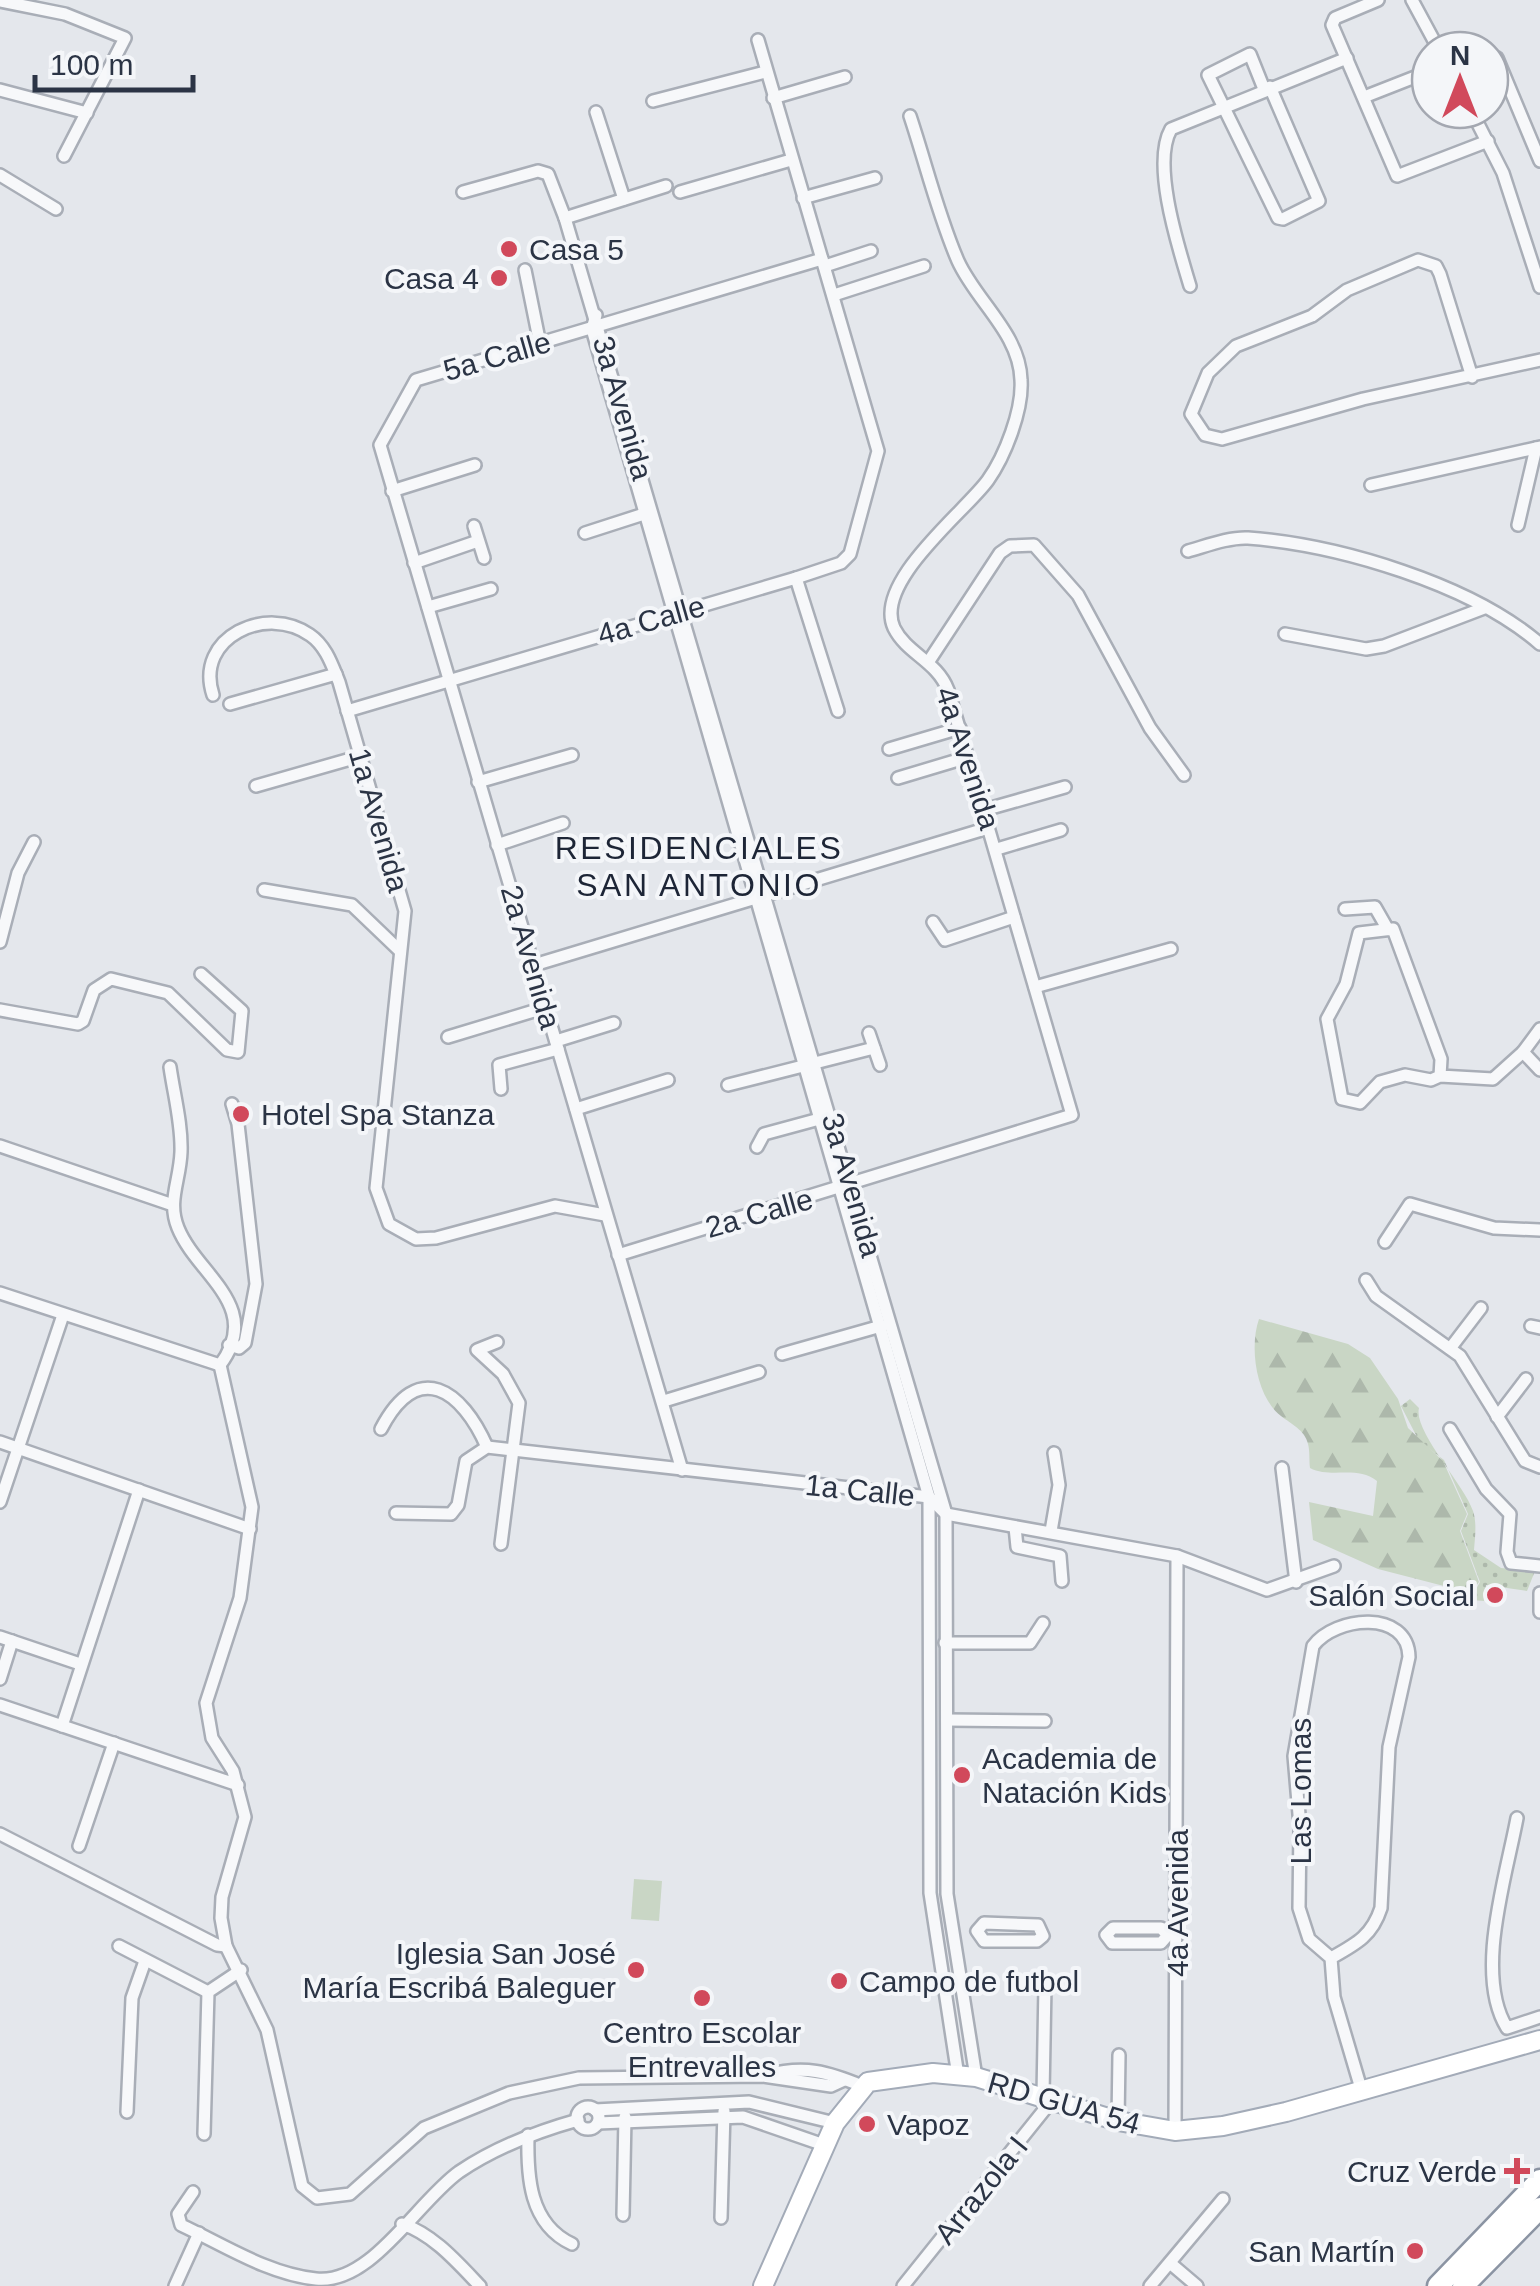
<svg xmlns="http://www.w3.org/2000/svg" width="1540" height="2286" viewBox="0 0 1540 2286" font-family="Arial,sans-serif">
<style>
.grass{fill:url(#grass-dots)}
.forest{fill:url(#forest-firs)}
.park{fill:#c9d6c5}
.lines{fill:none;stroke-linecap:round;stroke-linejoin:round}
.street-casing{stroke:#a9aeb7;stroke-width:16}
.primary-casing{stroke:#a3abb8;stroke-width:22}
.highway-casing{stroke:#8b94a3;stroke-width:25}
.street{stroke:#f7f8fa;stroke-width:11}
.primary{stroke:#fff;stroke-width:18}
.highway{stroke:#fff;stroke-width:20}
.poi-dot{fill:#d1495b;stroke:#f4f6f9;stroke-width:4}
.labels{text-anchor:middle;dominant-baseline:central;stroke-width:8;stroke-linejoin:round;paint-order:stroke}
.poi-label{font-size:30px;fill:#2b3445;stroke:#f4f6f9;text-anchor:start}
.street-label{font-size:30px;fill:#2b3445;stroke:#f4f6f9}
.neighbourhood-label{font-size:32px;letter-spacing:2.5px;fill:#1d2536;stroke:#f4f6f9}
</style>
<defs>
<pattern id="grass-dots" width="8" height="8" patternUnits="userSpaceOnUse" patternTransform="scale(2.5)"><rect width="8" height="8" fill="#c9d6c5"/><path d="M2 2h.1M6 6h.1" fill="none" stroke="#adb8ab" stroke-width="1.8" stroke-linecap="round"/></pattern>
<pattern id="forest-firs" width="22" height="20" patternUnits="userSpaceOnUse" patternTransform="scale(2.5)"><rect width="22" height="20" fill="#c9d6c5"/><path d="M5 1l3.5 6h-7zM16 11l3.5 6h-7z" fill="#adb8ab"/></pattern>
</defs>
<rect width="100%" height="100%" fill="#e4e7ec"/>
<path class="grass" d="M1410 1399 1419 1408C1413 1431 1464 1484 1473 1511 1477 1523 1475 1537 1474 1550L1501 1568 1535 1571 1527 1591 1486 1585 1484 1601 1470 1600 1480 1582 1461 1531 1468 1514 1444 1460 1419 1441 1401 1406Z"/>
<path class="forest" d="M1259 1319 1348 1344 1370 1358 1398 1399 1408 1428 1443 1461 1467 1514 1460 1531 1479 1582 1471 1593 1378 1569 1313 1540 1309 1502 1373 1516 1377 1481C1357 1465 1331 1479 1310 1468 1309 1461 1310 1451 1308 1444 1305 1430 1291 1424 1281 1416 1256 1397 1249 1347 1259 1319Z"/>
<polygon class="park" points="634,1879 662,1881 659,1921 631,1919"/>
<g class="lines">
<g class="street-casing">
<g id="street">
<polyline points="1378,0 1335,18 1332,25 1397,176 1488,141"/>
<polyline points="1412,0 1439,50"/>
<polyline points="0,1 65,14 125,38 64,156"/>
<polyline points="1497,58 1540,161"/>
<polyline points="1264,89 1250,54 1208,75 1278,218 1283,219 1319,201 1270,87"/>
<polyline points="0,90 87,113"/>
<polyline points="1364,97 1415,77"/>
<polyline points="773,98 845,77"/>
<polyline points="653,101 765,72"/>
<polyline points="1471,110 1503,173 1540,287"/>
<polyline points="596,112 624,199"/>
<polyline points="0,175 56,209"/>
<polyline points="463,192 538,171 548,174 565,218 946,1514 947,1894 976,2077"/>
<polyline points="680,192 791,160"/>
<polyline points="803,198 875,178"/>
<polyline points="565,218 666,186"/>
<polyline points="825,266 871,251"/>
<polyline points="525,270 540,344"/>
<path d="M1190 286C1179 249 1151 164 1171 129L1347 58"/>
<polyline points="834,295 924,266"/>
<polyline points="596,315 592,329 929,1497 930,1893 958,2076"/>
<polyline points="1472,377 1440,274 1436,266 1418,260 1347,290 1312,316 1236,346 1208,373 1191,414 1205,435 1222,439 1363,399 1540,360"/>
<polyline points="1371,485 1540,447"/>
<polyline points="392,491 475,465"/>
<polyline points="1518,525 1536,448"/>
<polyline points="474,526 484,558"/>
<polyline points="585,533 644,514"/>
<path d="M1188 551C1206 546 1229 537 1248 538 1339 545 1471 584 1540 644"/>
<polyline points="414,563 478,541"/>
<polyline points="796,578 838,711"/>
<polyline points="428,607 491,589"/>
<polyline points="1285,634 1366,649 1384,646 1484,608"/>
<polyline points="929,661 1000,553 1010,546 1034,545 1078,595 1150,728 1184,775"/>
<path d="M213 695C194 637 267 604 310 635 326 646 332 665 339 682L405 911 376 1188 389 1224 416 1239 436 1238 555 1206 605 1215"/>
<polyline points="230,704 336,674"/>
<polyline points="347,711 796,578 841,563 850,554 878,451 758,40"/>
<polyline points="889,749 960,728"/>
<polyline points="898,778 968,757"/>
<polyline points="478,782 572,755"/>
<polyline points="256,786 361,756"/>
<polyline points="984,810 1065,787"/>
<polyline points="497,845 563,823"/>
<polyline points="997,849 1061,830"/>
<polyline points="264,890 352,905 399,950"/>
<polyline points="1345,909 1375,907 1387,928"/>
<polyline points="933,922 945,940 1014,917"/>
<polyline points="0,942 18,873 34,842"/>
<polyline points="534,965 988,828"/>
<polyline points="1035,987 1171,949"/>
<polyline points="0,1010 78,1024 83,1021 94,990 111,979 168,993 227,1050 238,1052 242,1011 201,974"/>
<polyline points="1540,1029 1523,1052 1540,1070"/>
<polyline points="869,1033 880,1065"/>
<polyline points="448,1037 547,1007"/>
<polyline points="556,1041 614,1023"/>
<path d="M170 1067C174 1095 182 1124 181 1152 180 1181 167 1201 178 1228 197 1275 264 1306 220 1365"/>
<polyline points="1440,1076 1441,1059 1393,929 1359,933 1346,984 1327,1019 1342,1099 1360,1103 1380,1082 1405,1075 1431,1080 1440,1076 1493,1079 1523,1052"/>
<polyline points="728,1085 874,1048"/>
<polyline points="501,1089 499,1065 558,1049"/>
<polyline points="576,1109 668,1080"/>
<polyline points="0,1146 170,1204"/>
<polyline points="757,1147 764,1134 823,1118"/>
<polyline points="1385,1242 1410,1204 1494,1228 1540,1230"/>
<path d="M618 1255 1072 1115 948 690C937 661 907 654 894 628 873 582 966 511 988 480 1005 456 1023 410 1021 380 1020 334 976 301 958 261 938 215 926 164 910 116"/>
<polyline points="1366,1280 1376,1296 1460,1356 1525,1461 1540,1467"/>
<polyline points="0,1293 220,1365"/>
<polyline points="1531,1326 1540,1328"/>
<polyline points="497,1342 477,1350 503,1374 519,1403 501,1544"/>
<polyline points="229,1345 239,1348 245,1343 256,1284 238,1124 232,1104"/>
<polyline points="1452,1346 1481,1308"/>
<polyline points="782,1354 881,1326"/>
<polyline points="220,1365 252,1507 240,1598 206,1703 212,1738 233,1771 245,1817 222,1897 221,1918 226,1946 267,2030 302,2186 317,2198 350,2194 424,2128 509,2093 579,2078 763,2076 831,2086 844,2080"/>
<polyline points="664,1401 759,1372"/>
<polyline points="1497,1417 1526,1379"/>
<path d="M381 1429C418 1358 462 1390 487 1447"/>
<polyline points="1450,1429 1486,1489 1510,1514 1507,1552 1511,1563 1540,1566"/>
<polyline points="0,1442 250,1529"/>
<polyline points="1282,1468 1296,1582"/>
<polyline points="682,1470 380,445 416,380 822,259"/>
<polyline points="0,1502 63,1315"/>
<polyline points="396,1513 451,1514 458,1505 466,1461 487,1447 929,1497 946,1514 1177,1556 1267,1590 1334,1566"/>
<polyline points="1015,1527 1017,1547 1060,1556 1062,1581"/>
<polyline points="1051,1531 1059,1485 1054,1453"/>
<polyline points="1540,1593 1540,1612"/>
<polyline points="0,1637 80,1664"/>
<polyline points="945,1643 1030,1643 1043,1623"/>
<polyline points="0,1679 12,1641"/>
<polyline points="0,1705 238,1785"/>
<polyline points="947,1720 1045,1721"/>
<polyline points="62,1726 139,1490"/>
<path d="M1517 1818C1506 1877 1474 1975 1507 2028L1540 2017"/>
<polyline points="0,1834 217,1945 226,1946"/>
<polyline points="79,1846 114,1743"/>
<polygon points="984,1923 1038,1925 1043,1936 1037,1941 984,1941 977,1931"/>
<polygon points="1113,1928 1161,1928 1168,1935 1161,1943 1112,1943 1106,1935"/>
<polyline points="119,1946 208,1992"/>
<path d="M1331 1958C1356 1944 1372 1936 1381 1908L1389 1747 1409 1657C1408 1609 1335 1616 1313 1646L1294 1756 1300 1826 1299 1908 1309 1939 1331 1958 1334 1997 1362 2092"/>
<path d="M767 2075C805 2065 828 2072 862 2086"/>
<polyline points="1043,2095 1045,1985"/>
<circle cx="588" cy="2118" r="11"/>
<polyline points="595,2110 749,2102 835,2123"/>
<polyline points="127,2112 132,1998 145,1961"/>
<polyline points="1118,2121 1119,2055"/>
<polyline points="598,2123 743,2117 824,2145"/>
<polyline points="1175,2131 1177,1556"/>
<polyline points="204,2134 208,1992 241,1970"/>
<path d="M528 2135C527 2176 529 2224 572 2244"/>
<path d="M193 2192 178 2214 181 2225C224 2245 268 2274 316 2279 371 2285 417 2202 459 2172 496 2147 535 2132 578 2120"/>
<polyline points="623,2215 625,2117"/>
<polyline points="721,2218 724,2111"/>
<path d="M402 2224C433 2234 457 2262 480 2286"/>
<polyline points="1170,2263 1197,2286"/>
<polyline points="175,2286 199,2233"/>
<polyline points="903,2286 1053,2099"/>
<polyline points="1150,2286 1223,2199"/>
</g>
</g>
<g class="primary-casing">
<polyline id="primary" points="763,2286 835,2123 868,2082 933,2073 976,2077 1118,2121 1175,2131 1223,2126 1286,2112 1540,2040"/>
</g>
<g class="highway-casing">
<g id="highway">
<polyline points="1438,2286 1540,2180"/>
<polyline points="1463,2286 1540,2208"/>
</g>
</g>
<use href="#street" class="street"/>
<use href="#primary" class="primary"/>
<use href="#highway" class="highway"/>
</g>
<g class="poi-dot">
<circle cx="509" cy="249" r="10"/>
<circle cx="499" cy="278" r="10"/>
<circle cx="241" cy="1114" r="10"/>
<circle cx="1495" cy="1595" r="10"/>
<circle cx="962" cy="1775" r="10"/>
<circle cx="636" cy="1970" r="10"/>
<circle cx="839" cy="1981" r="10"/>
<circle cx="702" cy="1998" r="10"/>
<circle cx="867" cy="2124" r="10"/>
<path d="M1512 2156h10v10h10v10h-10v10h-10v-10h-10v-10h10z"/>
<circle cx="1415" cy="2251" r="10"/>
</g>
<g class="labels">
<g class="poi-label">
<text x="529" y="249">Casa 5</text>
<text x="479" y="278" text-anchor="end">Casa 4</text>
<text x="261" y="1114">Hotel Spa Stanza</text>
<text x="1475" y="1595" text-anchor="end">Salón Social</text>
<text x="982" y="1758">Academia de<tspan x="982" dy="34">Natación Kids</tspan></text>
<text x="616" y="1953" text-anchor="end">Iglesia San José<tspan x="616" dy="34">María Escribá Baleguer</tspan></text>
<text x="859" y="1981">Campo de futbol</text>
<text x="702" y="2032" text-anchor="middle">Centro Escolar<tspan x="702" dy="34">Entrevalles</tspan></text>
<text x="887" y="2124">Vapoz</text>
<text x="1497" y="2171" text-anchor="end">Cruz Verde</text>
<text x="1395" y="2251" text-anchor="end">San Martín</text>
</g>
<g class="street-label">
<text transform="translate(497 356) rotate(-16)">5a Calle</text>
<text transform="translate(623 408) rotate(74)">3a Avenida</text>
<text transform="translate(651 620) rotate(-16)">4a Calle</text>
<text transform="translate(968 758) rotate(72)">4a Avenida</text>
<text transform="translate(379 820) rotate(74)">1a Avenida</text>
<text transform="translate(531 957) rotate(74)">2a Avenida</text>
<text transform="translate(852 1185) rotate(74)">3a Avenida</text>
<text transform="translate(759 1213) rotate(-16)">2a Calle</text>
<text transform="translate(860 1490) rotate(6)">1a Calle</text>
<text transform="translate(1300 1791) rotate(-90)">Las Lomas</text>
<text transform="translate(1177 1903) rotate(-90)">4a Avenida</text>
<text transform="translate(1064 2103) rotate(16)">RD GUA 54</text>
<text transform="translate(981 2190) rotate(-51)">Arrazola I</text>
</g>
<g class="neighbourhood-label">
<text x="699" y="848">RESIDENCIALES<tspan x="699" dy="37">SAN ANTONIO</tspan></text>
</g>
</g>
<g transform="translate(1460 80)"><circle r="48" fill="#f4f6f9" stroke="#a4a8b1" stroke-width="2.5"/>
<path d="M0-8L18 38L0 25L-18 38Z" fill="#d1495b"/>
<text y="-15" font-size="28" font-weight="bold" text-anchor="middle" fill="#2b3445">N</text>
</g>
<path d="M35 75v15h158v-15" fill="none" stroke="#2b3445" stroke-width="5"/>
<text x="50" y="75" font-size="30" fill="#2b3445" stroke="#f4f6f9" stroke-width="8" paint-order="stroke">100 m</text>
</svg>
